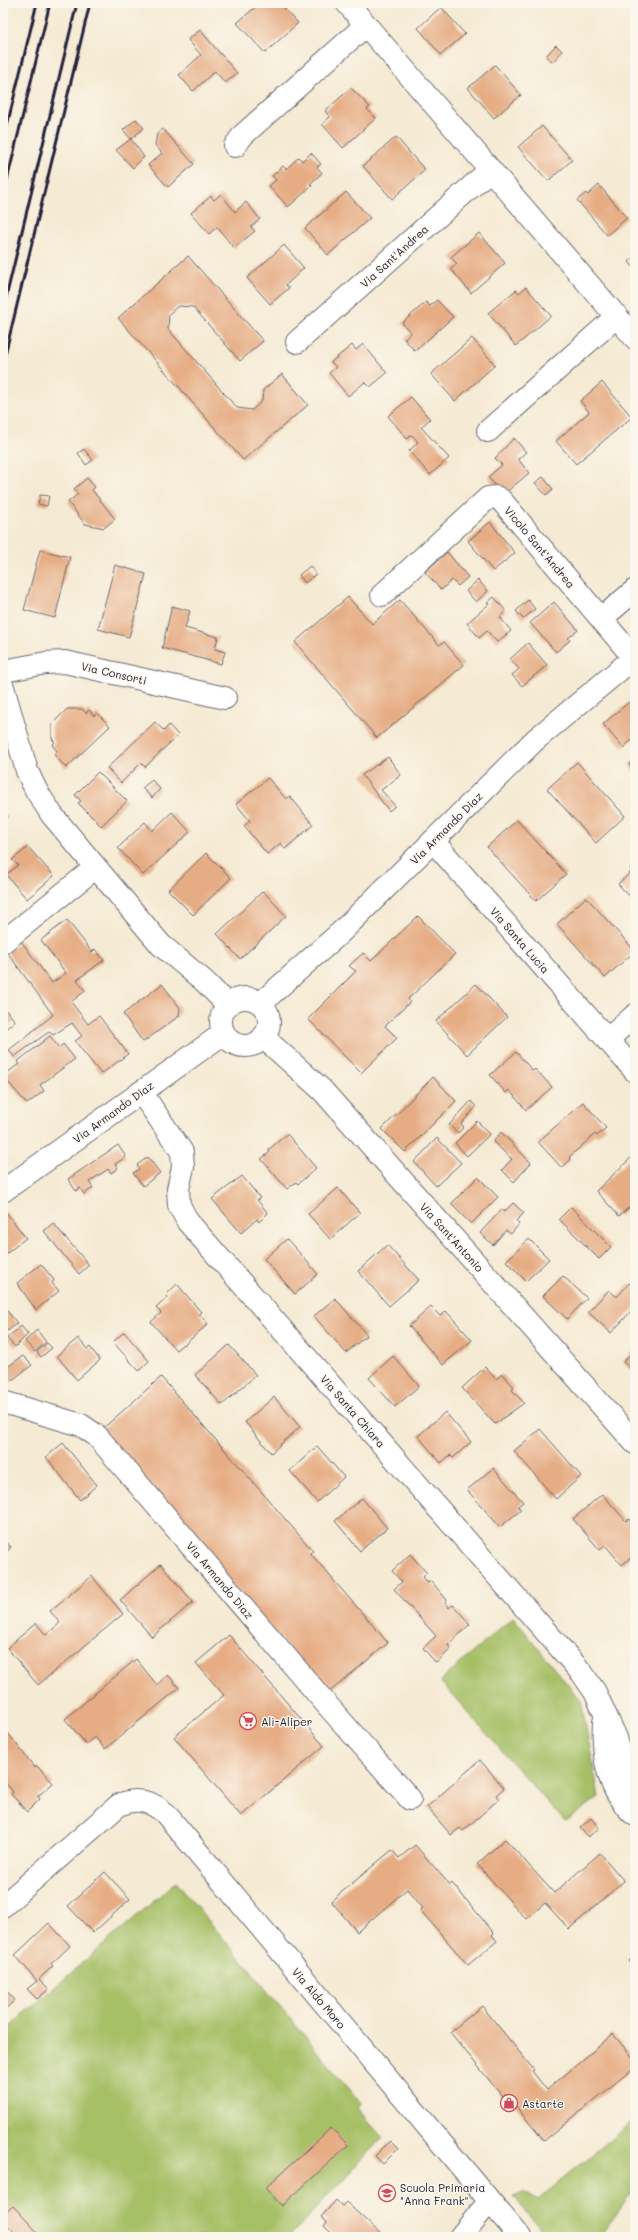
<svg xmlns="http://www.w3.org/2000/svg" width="638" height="2240" viewBox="0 0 638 2240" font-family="Mali,sans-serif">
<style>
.green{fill:#a6c066;stroke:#647150}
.building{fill:#e6ad85}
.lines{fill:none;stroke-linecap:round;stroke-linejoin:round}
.minor-casing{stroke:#6c6870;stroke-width:24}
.minor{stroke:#fff;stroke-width:22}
.rail{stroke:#22223b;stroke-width:3}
.labels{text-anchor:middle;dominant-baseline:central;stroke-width:3;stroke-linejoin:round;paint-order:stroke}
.street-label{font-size:11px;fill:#22223b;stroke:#fbf7ec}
.poi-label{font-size:11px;fill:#22223b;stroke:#fbf7ec;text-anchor:start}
</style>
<rect width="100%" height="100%" fill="#fbf7ec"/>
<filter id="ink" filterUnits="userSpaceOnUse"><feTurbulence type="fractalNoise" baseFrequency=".025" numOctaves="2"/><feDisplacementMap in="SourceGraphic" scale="8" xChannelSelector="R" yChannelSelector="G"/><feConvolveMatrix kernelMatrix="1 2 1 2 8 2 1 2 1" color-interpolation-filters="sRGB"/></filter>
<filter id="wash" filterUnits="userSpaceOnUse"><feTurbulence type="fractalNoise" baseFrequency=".012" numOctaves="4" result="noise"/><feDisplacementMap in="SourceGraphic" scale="16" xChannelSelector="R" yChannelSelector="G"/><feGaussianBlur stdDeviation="0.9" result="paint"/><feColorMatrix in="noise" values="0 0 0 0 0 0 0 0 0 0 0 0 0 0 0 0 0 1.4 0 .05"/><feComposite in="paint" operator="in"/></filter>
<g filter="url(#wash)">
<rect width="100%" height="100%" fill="#f5ead3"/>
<g class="green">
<polygon points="513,1617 581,1701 599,1797 565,1822 440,1681"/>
<polygon points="176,1882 361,2103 357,2108 383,2137 289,2237 18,2237 3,2221 3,2032"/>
<polygon points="635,2119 635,2189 599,2237 547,2237 514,2197 525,2192 538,2200"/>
</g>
<g id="blocks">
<g class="building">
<polygon points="260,3 279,3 298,23 265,53 237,23"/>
<polygon points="441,7 465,34 441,55 418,28"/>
<polygon points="200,30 237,73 225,83 215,71 193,91 179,75 201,55 188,40"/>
<polygon points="556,45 562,51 553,62 546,56"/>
<polygon points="495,65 521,95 494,118 468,88"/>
<polygon points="351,88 370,107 367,109 376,118 343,148 322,124 330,117 325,111"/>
<polygon points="136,119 144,128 131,139 123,130"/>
<polygon points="542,126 572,160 548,181 518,147"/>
<polygon points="163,129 194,164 168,187 148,165 162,153 155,145 157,134"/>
<polygon points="396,137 425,170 392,199 363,166"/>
<polygon points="131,139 144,157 133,168 116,150"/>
<polygon points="311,153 321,164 317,167 322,173 310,184 312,186 288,207 269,186 276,180 272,176 283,166 286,169 299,157 302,161"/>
<polygon points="599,185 627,218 607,235 577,200 586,193 588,195"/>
<polygon points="346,192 370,218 328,255 305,228"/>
<polygon points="221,194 235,212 246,202 260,219 251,227 255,231 234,248 217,227 209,234 191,213 211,196 214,200"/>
<polygon points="479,233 505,263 471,293 451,269 457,264 451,257"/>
<polygon points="284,245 304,268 286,285 289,288 270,304 247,278"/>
<polygon points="188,256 263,341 240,361 193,307 178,306 169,314 168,329 237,408 252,410 262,401 263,390 282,374 308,405 243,460 118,318"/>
<polygon points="635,256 635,269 629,262"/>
<polygon points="526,287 551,316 516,346 488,313 516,290 519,293"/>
<polygon points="437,300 453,317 415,351 404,339 411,333 402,323 426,302 430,306"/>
<polygon points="472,338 495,365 455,401 431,374"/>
<polygon points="363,344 387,373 370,387 365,382 348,396 329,373 336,367 331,362 352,345 356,350"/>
<polygon points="602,382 632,417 576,464 556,441 589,412 580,401"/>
<polygon points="411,397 430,419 421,427 449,458 430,475 409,451 418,442 412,435 407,439 388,416"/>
<polygon points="514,438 526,452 518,459 529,473 503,495 488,477 502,465 495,458"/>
<polygon points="84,449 93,460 86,465 78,453"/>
<polygon points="543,477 553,489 546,495 535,483"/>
<polygon points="87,478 95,487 92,490 115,519 104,528 85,524 68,502 78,494 74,489"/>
<polygon points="40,495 49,496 47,506 38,504"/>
<polygon points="490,522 515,553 493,571 468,541"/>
<polygon points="40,550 70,557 55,618 24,610"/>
<polygon points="447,552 468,577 458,586 452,580 441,590 425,572"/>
<polygon points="115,565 146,574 129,637 98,629"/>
<polygon points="310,566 316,574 305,583 299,575"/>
<polygon points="478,580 488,591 476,602 466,591"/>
<polygon points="348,597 372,624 400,600 439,645 444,642 464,665 377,738 295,642"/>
<polygon points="494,597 506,611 500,617 511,631 497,642 487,631 479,638 467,623 489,604 487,603"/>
<polygon points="528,600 535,609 523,619 516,611"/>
<polygon points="554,602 578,630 568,638 570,640 556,652 530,623"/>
<polygon points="172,606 190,611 185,628 218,637 215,649 225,652 221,664 162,648"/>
<polygon points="528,643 547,665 522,686 512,675 519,669 510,659"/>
<polygon points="629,702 635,709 635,737 623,748 603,724"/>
<polygon points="67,709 82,709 86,713 89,710 94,716 97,713 110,726 66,768 54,754 57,751 52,745 55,742 52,739 52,724"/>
<polygon points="155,722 164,731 169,725 178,735 145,767 141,763 121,783 107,768"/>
<polygon points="388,757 401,775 381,790 395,806 389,811 362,775"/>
<polygon points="635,761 635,774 629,764"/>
<polygon points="577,762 625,816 596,843 547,789"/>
<polygon points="98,772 127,801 101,826 78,803 81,801 75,795"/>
<polygon points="268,778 286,799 290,796 313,825 285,849 281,843 267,854 244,826 250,821 236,804"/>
<polygon points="152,780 160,789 152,798 142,788"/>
<polygon points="3,810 8,817 3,820"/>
<polygon points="172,812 190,832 143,875 118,848 145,822 152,831"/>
<polygon points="517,820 566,874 536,901 487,847"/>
<polygon points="28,847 54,876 27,899 6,875 18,865 12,860"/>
<polygon points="206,853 231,878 193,915 168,890"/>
<polygon points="635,864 635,902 618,884 632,871 630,869"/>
<polygon points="263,891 286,916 240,959 217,934"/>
<polygon points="586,897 635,951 605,978 557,924"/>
<polygon points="418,916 455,954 408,999 410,1002 385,1026 397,1038 361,1073 308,1019 356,971 349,966 363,953 371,961"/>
<polygon points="67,920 92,952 95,949 104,960 77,980 85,991 71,1002 88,1024 99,1016 128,1054 101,1074 75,1041 82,1036 72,1023 53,1035 50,1031 14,1057 9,1050 53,1015 7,952 21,941 52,983 66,973 41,940"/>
<polygon points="162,984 180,1008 179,1016 143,1042 123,1014"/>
<polygon points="476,984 507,1017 467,1055 436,1021"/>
<polygon points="3,1007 15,1021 3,1031"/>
<polygon points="50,1036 59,1048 63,1044 75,1059 40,1085 44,1091 27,1104 3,1076 19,1064 17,1062"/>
<polygon points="516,1052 533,1071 535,1069 552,1087 526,1110 509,1090 506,1093 490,1075"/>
<polygon points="433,1077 456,1101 405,1152 382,1129"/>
<polygon points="471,1101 476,1107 461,1124 464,1127 458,1133 449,1125"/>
<polygon points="583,1102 606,1128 597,1136 595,1134 569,1157 571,1159 562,1168 538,1142"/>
<polygon points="477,1121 490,1134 467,1156 455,1143"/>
<polygon points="501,1132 531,1163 514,1182 502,1170 512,1159 493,1142"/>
<polygon points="287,1134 316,1168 298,1184 296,1182 287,1189 261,1159 270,1152 268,1150"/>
<polygon points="437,1138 461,1163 436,1186 414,1162"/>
<polygon points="118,1145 126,1157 115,1164 118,1168 111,1173 108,1169 89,1182 93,1188 84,1194 80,1188 76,1191 68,1179"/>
<polygon points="633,1156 635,1158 635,1202 619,1216 596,1191"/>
<polygon points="148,1157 160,1173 143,1186 133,1173 139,1169 137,1165"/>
<polygon points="242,1176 260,1198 257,1200 268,1213 259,1222 257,1219 241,1233 212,1199"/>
<polygon points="478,1177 498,1197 471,1224 451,1204"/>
<polygon points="338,1188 360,1213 330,1239 308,1214"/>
<polygon points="513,1203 524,1213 516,1221 519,1224 511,1234 506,1230 493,1245 480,1233 502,1209 505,1211"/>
<polygon points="571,1207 611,1247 599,1259 559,1219"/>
<polygon points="6,1212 26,1238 3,1256 3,1215"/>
<polygon points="53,1223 89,1265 79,1274 44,1231"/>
<polygon points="287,1239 318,1274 295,1294 264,1259"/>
<polygon points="529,1239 549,1259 526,1281 506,1261"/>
<polygon points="387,1245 419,1280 389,1306 358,1271"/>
<polygon points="41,1264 54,1280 52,1283 59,1291 36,1310 17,1283"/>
<polygon points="563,1276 587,1298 567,1319 543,1296"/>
<polygon points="629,1283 635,1288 635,1307 611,1333 588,1312 609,1290 617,1297"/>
<polygon points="177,1284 201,1312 199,1314 208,1324 184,1345 183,1344 176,1350 151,1322 161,1313 156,1308 168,1297 166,1295"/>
<polygon points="335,1298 367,1335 346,1353 314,1316"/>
<polygon points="3,1306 17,1323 8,1331 6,1329 3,1331"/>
<polygon points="431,1307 440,1316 446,1311 472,1340 443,1365 409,1326"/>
<polygon points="21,1326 28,1334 15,1347 7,1338"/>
<polygon points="37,1330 46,1342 35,1352 25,1341"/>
<polygon points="124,1332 149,1361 139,1371 113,1342"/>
<polygon points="78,1338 87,1349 90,1347 100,1360 77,1380 57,1356"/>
<polygon points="47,1343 52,1348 41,1357 37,1352"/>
<polygon points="229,1345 256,1375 222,1405 195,1375"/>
<polygon points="635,1349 635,1373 623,1362"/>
<polygon points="23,1356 32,1365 3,1387 3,1370"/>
<polygon points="393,1356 419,1386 395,1407 369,1378"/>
<polygon points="485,1367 496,1379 502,1374 514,1387 512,1390 524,1403 495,1424 462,1388"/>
<polygon points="161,1377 313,1551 310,1553 388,1643 327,1694 100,1431"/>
<polygon points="274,1397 300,1427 271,1453 245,1422"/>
<polygon points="445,1412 471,1442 453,1458 450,1455 441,1463 418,1436"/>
<polygon points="540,1429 581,1476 556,1499 514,1451"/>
<polygon points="63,1443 97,1485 80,1500 46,1457"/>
<polygon points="317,1446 344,1477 317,1502 290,1471"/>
<polygon points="493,1468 523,1502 518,1506 521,1510 500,1527 467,1490"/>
<polygon points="602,1494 626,1521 629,1519 635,1526 635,1554 622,1565 605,1545 600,1550 573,1519"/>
<polygon points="362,1498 387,1528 360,1551 335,1521"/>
<polygon points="3,1540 11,1547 3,1556"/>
<polygon points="410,1554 427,1573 423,1577 428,1583 431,1581 447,1600 445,1603 449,1608 453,1605 470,1624 448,1645 451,1649 436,1663 423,1648 436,1636 394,1589 402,1582 392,1571"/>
<polygon points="161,1564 193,1602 152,1637 120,1600"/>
<polygon points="92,1576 123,1614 38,1685 7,1648 36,1623 46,1635 60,1623 50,1611"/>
<polygon points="229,1635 324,1746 241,1816 174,1737 224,1695 196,1663"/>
<polygon points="136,1659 157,1685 168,1675 179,1688 105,1749 95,1737 86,1744 65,1719"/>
<polygon points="4,1728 35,1768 37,1766 53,1783 38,1796 40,1799 27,1812 11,1794 13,1792 3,1780"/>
<polygon points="480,1760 504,1788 496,1795 499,1799 463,1831 460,1828 451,1835 427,1807"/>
<polygon points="591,1818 599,1828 588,1837 580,1828"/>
<polygon points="505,1839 554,1893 600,1853 624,1881 569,1929 545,1903 526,1919 477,1864"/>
<polygon points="415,1845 450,1885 452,1883 494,1933 492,1935 497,1941 468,1965 420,1910 423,1908 407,1889 357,1932 331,1901 392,1850 399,1858"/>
<polygon points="105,1872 130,1899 93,1933 68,1906"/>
<polygon points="49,1923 70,1946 51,1964 53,1966 39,1979 49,1989 37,1999 27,1989 37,1981 15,1955"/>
<polygon points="635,1955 635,1968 629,1961"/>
<polygon points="3,1987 15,2000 3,2011"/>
<polygon points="482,2006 534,2070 532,2071 547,2090 613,2034 635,2060 635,2067 544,2141 505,2093 502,2096 450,2032"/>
<polygon points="331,2128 348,2145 282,2206 265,2188"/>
<polygon points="390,2141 398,2149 383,2164 375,2156"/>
<polygon points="336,2200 342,2206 346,2202 384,2237 335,2237 324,2226 327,2222 321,2217"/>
<polygon points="13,2206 42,2237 19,2237 3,2220 3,2215"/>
</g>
</g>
</g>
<g filter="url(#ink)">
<use href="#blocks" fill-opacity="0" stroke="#6c6870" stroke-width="1"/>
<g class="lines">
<g class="minor-casing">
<g id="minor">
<polyline points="347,3 635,338"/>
<polyline points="235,146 243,135 366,25"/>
<polyline points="297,342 490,170"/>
<polyline points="488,431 617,316"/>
<polyline points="382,595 488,498 496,497 501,500 634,658"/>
<polyline points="608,613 635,590"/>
<polyline points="3,671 46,663 65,662 225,698"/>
<polyline points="3,687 27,771 36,790 52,815 161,945 204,981 228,1005"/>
<polyline points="433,841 635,1071"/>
<polyline points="3,942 95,868"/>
<circle cx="245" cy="1022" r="24"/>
<polyline points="261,1003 340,933 535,740 635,657"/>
<polyline points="263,1037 322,1090 635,1443"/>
<polyline points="607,1040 635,1015"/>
<polyline points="141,1092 182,1152 183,1167 178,1189 179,1205 188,1222 582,1673 595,1692 616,1738 629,1784 635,1798"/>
<polyline points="3,1191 224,1033"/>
<polyline points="3,1402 81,1425 97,1436 328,1706 410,1799"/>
<path d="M604 1722C602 1755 608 1793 635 1815"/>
<path d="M3 1906 119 1805C137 1797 151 1801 165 1813L520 2237"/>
<polyline points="460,2237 489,2202"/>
</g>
</g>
<use href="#minor" class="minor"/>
<g class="rail">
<polyline points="3,142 37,3"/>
<polyline points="3,197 50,3"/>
<polyline points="3,310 77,3"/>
<polyline points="3,363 90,3"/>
</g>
</g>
</g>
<defs>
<g id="supermarket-ring" transform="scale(0.9)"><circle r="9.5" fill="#fbf7ec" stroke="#d1495b" stroke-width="1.5"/><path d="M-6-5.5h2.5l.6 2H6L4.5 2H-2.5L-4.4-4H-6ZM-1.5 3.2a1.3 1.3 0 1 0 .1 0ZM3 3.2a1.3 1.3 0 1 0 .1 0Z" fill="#d1495b"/></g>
<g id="shop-ring" transform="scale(0.9)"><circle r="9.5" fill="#fbf7ec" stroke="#d1495b" stroke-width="1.5"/><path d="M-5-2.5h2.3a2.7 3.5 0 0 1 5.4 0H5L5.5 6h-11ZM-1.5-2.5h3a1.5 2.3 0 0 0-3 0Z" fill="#d1495b"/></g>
<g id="school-ring" transform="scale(0.9)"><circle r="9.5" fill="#fbf7ec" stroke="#d1495b" stroke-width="1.5"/><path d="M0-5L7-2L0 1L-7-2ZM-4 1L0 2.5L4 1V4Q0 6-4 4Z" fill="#d1495b"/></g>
</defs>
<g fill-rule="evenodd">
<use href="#supermarket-ring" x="248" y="1721"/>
<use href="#shop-ring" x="509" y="2103"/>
<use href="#school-ring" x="387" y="2193"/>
</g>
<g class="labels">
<g class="street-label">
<text transform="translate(394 256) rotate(-42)">Via Sant'Andrea</text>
<text transform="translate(540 547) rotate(50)">Vicolo Sant'Andrea</text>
<text transform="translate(114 673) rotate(13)">Via Consorti</text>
<text transform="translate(446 828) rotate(-45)">Via Armando Diaz</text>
<text transform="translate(520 940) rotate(49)">Via Santa Lucia</text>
<text transform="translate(113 1112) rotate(-36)">Via Armando Diaz</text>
<text transform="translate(452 1237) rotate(48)">Via Sant'Antonio</text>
<text transform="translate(353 1411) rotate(49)">Via Santa Chiara</text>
<text transform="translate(220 1580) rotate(50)">Via Armando Diaz</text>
<text transform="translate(319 1998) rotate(50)">Via Aldo Moro</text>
</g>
<g class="poi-label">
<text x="261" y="1721">Alì-Aliper</text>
<text x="522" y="2103">Astarte</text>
<text x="400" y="2187">Scuola Primaria<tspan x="400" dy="13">"Anna Frank"</tspan></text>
</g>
</g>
<rect width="638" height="2240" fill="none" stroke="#fbf7ec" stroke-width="16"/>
</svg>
